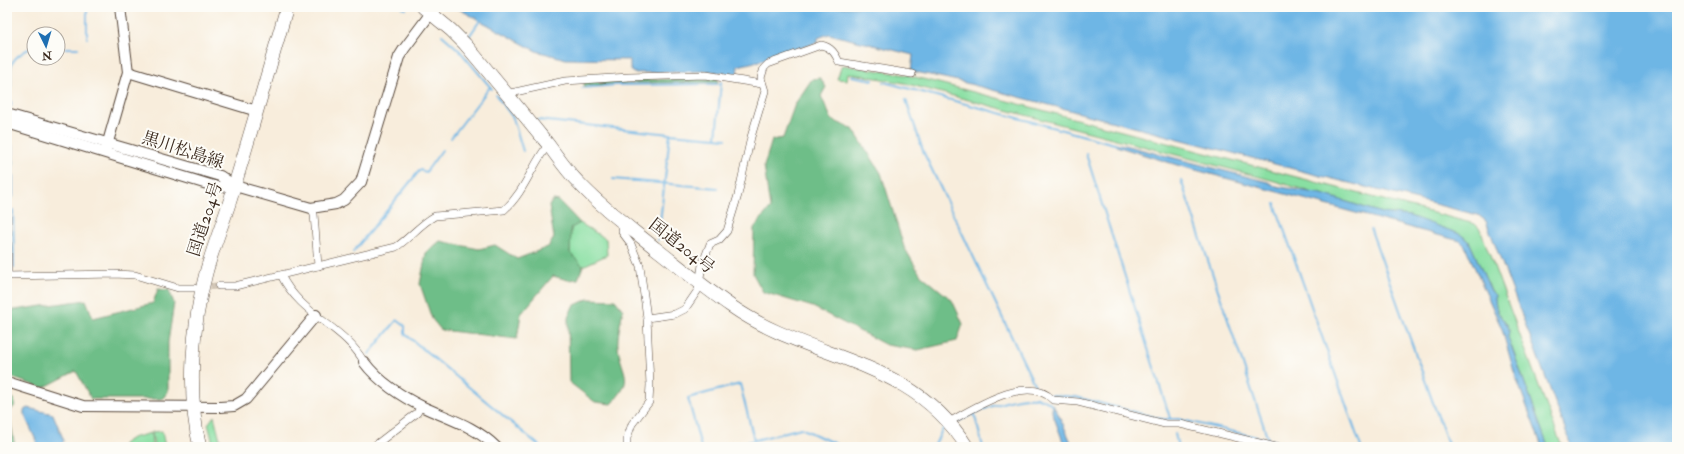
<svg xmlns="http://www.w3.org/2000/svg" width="1684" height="454" viewBox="0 0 1684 454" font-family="'IM FELL Double Pica','Noto Serif JP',serif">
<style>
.green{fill:#88dfa2;stroke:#628460}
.forest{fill:#6ebe88;stroke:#547453}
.water{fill:#6eb6e5;stroke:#547082}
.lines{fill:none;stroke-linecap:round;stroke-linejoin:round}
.stream{stroke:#6eb6e5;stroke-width:2}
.street-tunnel{stroke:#d2c6b6;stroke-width:7;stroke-dasharray:7 3.5;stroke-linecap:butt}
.street-casing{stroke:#57473a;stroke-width:8}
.secondary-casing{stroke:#57473a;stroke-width:12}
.highway-casing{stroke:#57473a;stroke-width:14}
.street{stroke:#fff;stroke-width:7}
.secondary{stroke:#fff;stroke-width:10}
.highway{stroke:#fff;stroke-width:13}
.labels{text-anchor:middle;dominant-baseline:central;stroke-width:4;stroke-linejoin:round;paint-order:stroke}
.street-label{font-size:17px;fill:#3b2a1e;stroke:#fdfcf7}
</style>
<rect width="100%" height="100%" fill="#fdfcf7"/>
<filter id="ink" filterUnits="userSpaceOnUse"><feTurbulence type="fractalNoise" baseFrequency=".025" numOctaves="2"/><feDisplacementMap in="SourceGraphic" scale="8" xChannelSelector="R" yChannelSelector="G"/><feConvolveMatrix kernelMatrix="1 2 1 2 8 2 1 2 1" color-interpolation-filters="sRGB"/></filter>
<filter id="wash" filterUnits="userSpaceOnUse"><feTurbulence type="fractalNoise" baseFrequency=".012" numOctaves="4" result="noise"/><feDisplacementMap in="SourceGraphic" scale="16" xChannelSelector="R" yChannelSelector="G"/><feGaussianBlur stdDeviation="0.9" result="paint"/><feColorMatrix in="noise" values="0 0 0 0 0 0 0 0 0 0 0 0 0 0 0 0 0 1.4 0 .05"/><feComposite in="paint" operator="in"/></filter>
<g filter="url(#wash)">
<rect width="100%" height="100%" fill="#f8eddc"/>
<g class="green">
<path d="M842 65 907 75 962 89 1475 224 1480 229 1562 447H1548L1508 337C1511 326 1507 325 1501 317 1496 311 1495 302 1495 295L1491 291 1469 241 1410 216 1382 213 1322 194H1311L1308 191 1271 180 904 83 848 73 847 80 837 79Z"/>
<polygon points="580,223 606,239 607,255 583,266 570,253 571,228"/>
<polygon points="214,416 222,447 214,447 208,424"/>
<polygon points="162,431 165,447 154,447 152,432"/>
<polygon points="151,433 152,447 123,447 123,444 132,438"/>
</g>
<g class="forest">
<polygon points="718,78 718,82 617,83 584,86 584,81"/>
<polygon points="820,78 826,87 821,96 832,120 853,129 881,173 904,247 920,274 952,300 963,324 957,341 918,350 886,345 813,307 763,292 753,274 754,228 770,208 764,166 772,140 783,138 795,104 812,79"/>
<polygon points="553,200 559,201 580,223 571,228 570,253 583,266 578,279 568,280 553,276 521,314 517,339 441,330 432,319 420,284 426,253 440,241 479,249 495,245 517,259 548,247 554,238 549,206"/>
<polygon points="158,289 169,290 174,303 168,342 168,392 162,399 91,399 76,371 43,388 7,376 7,311 86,300 93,318 153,303"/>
<path d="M588 299 615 300 623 310C621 321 617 336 618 347 622 376 636 378 611 404L595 402 569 382 568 318 573 306Z"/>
<polygon points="7,396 14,399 15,405 9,413 15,447 7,447"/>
</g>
<g class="water">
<polygon points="455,7 1677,7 1677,447 1572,447 1486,221 1478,215 1309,173 958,81 911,71 913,55 829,34 818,38 818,42 772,58 738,66 737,75 709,71 633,73 630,68 630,60 566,59 536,51"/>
<path d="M1116 143 1268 182 1275 186 1322 194 1382 213 1410 216 1460 234 1469 241 1491 291 1495 295C1495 302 1496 311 1501 317 1507 325 1511 326 1508 337L1548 447H1542L1514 372 1502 329 1465 246 1460 241 1177 165 1116 146Z"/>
<polygon points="1052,404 1059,415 1073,447 1065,447 1052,412"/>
<polygon points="28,408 53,414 64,441 59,447 39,447 24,414 24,410"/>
</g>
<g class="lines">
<g class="stream">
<polyline points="87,7 87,38"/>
<polyline points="402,7 406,9"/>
<polyline points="442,35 459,50 492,89"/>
<polyline points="468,38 481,19"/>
<polyline points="58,48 78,48"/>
<polyline points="852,76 873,80"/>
<polyline points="884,82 1118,145"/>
<path d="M11 87C11 70 7 63 22 53 26 50 29 48 34 48"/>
<polyline points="582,88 616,85 720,84"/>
<polyline points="496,95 513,118 523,151"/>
<polyline points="906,100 923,151 1036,388"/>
<polyline points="11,101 11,106"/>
<polyline points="538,120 670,134"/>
<polyline points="451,138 490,87"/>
<polyline points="716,138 726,139"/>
<polyline points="12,145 13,197"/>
<polyline points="1086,154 1170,418"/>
<polyline points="613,179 717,188"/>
<polyline points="1181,180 1268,439"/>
<polyline points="1275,204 1361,447"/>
<polyline points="13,210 14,267"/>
<polyline points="1371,230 1449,447"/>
<polyline points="658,240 670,134 716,138 721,82"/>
<polyline points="353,252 420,170 426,172 442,150"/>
<polyline points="369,354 397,320 405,326 405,334 541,447"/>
<polyline points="1050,395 1076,397 1162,419 1178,419 1300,447"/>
<polyline points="974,413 983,447"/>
<path d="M957 422C975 412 1037 384 1052 406"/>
<polyline points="1175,434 1178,447"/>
<polyline points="701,447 688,398 740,384 754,440"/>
<polyline points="729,447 801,428 842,447"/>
<polyline points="934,447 941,432 944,428"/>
</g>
</g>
</g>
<g filter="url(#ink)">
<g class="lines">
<polyline class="street-tunnel" points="200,287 219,286"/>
<g class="street-casing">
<g id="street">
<polyline points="506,94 565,81 629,77 706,75 762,84"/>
<polyline points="7,208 8,276"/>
<polyline points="311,208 314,214 318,266"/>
<polyline points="623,223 622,232 631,244 640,266 647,318 650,385 649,402 632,424 627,438 627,447"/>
<path d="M281 275C301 316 344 326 364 362"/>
<polyline points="7,276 114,274 135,275 178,288 194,288"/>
<path d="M219 286H235L396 247C410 238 420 224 435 216L504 210C524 193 532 165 548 145"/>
<path d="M647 318 675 314 685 309 698 290 702 265 710 244 719 240 727 231 738 195 751 137 765 91 761 78 764 68 768 64 821 45C831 47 835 53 839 62L912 74"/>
<path d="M949 422C974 408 1028 373 1053 400L1078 402 1165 424H1180L1276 447"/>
<polyline points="373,447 417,413 421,406"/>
</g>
</g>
<g class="secondary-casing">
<g id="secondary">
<polyline points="128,72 257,111"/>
<polyline points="7,114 220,176 235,186 311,208 336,204 344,200 361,182 399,57 404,49 431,13"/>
<polyline points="7,123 217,187 235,186"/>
<polyline points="106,149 128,72 120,7"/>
<path d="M364 362C378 381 402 397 423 407 449 419 475 426 496 447"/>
<polyline points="7,382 83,406 220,407 234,406 246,399 316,315"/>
</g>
</g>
<g class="highway-casing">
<g id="highway">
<path d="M423 7 451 30 465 44C493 77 520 110 547 143 557 156 566 170 578 182 601 207 629 227 655 248 681 268 705 288 731 306 811 362 910 356 967 447"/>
<path d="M200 447C187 395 192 325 206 273 214 243 227 214 235 184 253 125 270 66 287 7"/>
</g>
</g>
<use href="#street" class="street"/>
<use href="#secondary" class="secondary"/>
<use href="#highway" class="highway"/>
</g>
</g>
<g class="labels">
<g class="street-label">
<text transform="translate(183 150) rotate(18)">黒川松島線</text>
<text transform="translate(205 219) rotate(-72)">国道204号</text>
<text transform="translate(682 246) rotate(38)">国道204号</text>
</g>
</g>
<rect width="1684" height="454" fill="none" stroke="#fdfcf7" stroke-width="24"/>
<g transform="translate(46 46) rotate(175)"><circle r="19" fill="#fdfcf7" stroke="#afa8a0"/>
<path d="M0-3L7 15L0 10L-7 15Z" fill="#1f6fb2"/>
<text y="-6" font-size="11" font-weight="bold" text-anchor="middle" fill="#3b2a1e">N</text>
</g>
</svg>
